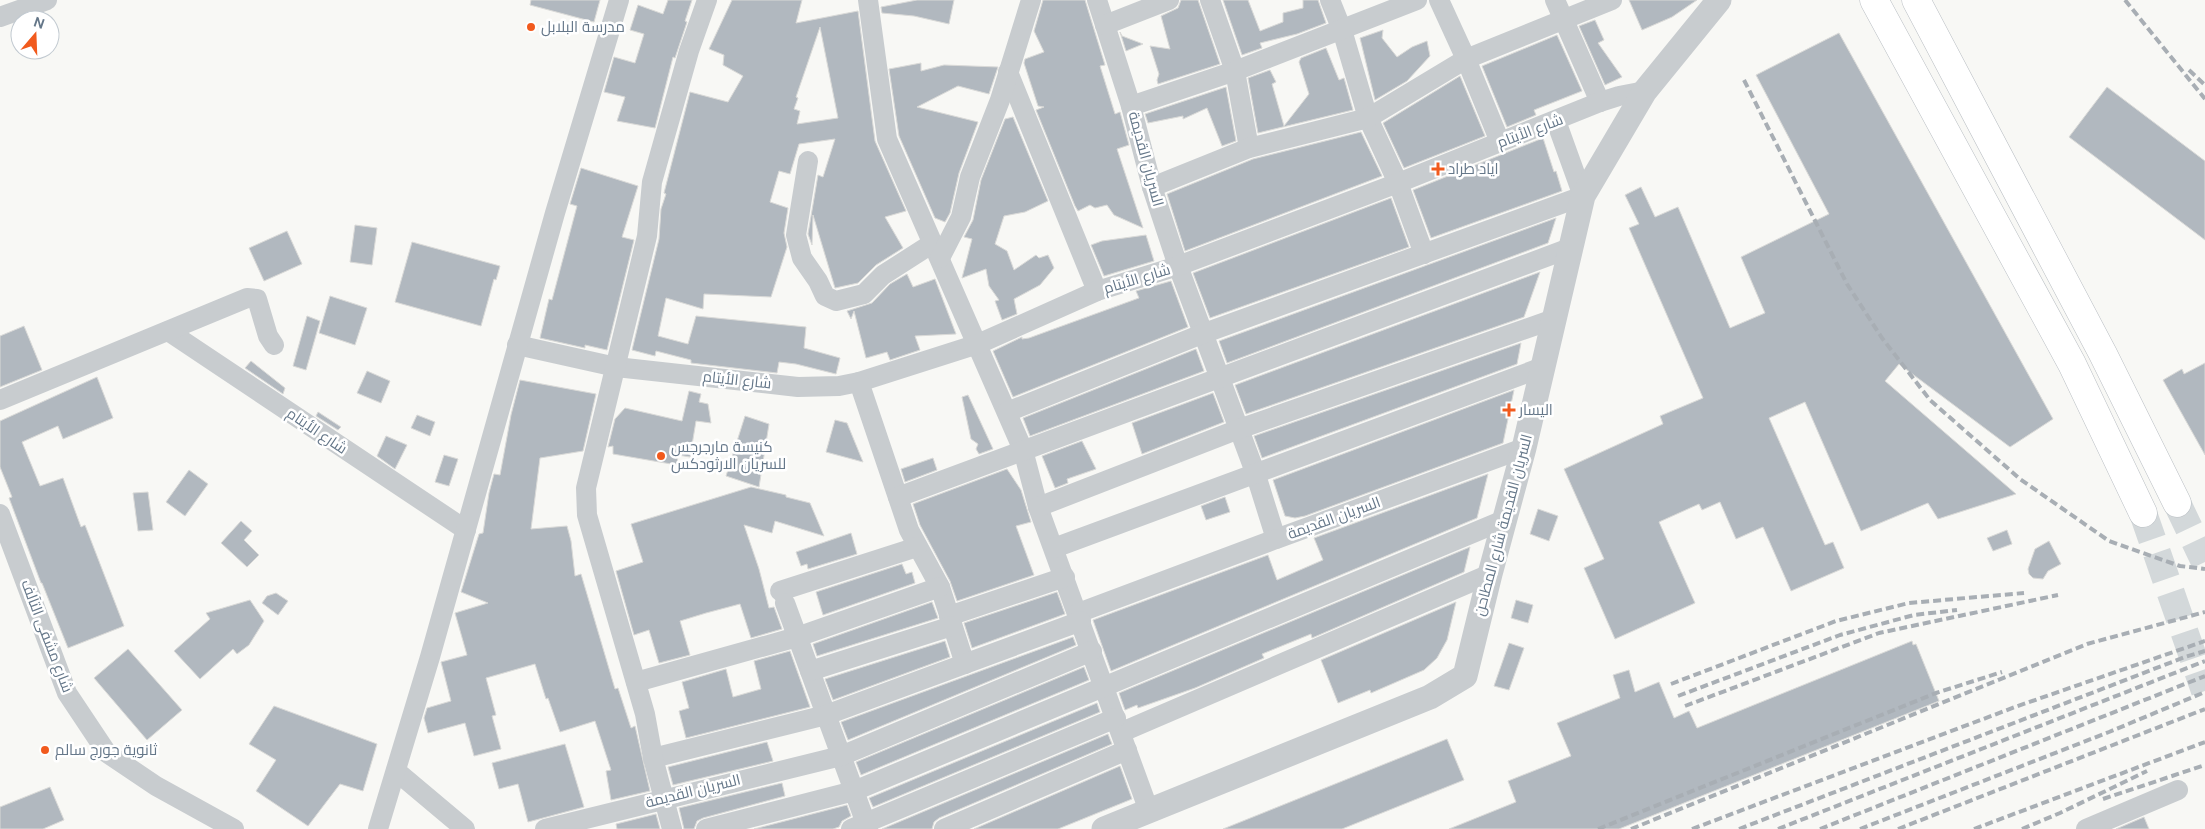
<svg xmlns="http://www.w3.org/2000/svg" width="2205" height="829" viewBox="0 0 2205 829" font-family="'DM Sans',Cairo,sans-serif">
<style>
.building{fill:#b1b8bf;stroke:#dadad8;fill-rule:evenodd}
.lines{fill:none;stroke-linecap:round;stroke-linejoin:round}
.secondary-tunnel{stroke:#d3d8da;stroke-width:28;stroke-dasharray:28 14;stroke-linecap:butt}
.secondary-casing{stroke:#babfc4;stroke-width:29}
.minor{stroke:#c8cccf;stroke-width:20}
.tertiary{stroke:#c8cccf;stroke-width:25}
.secondary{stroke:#fff;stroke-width:28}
.rail{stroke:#a8aeb4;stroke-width:4;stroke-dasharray:8 4;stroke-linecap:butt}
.poi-dot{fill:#f15a1d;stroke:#fff;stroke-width:2}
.labels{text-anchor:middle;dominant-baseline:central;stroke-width:5;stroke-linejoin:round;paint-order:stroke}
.poi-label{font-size:15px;fill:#657789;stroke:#fff;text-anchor:start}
.street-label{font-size:15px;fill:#657789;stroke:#fff}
</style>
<rect width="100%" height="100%" fill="#f8f8f5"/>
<g class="building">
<polygon points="531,0 600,0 594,22 530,5"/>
<polygon points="668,0 692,0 685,21 687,22 675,58 673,57 655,128 617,121 625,97 604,92 614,57 635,63 644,34 630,30 638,5 663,14"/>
<path d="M732 0H802L796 23 858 11 875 141 906 211 885 217 903 248 876 265 858 283 835 288 813 215 812 245 808 234 818 175 823 177 835 139 799 144 790 174 779 171 770 202 788 208 784 233 787 247 771 297 704 294 703 309 666 298 658 336 688 344 696 316 806 327 804 348 840 358 836 374 796 364 779 362 777 373 691 363V360L656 351 655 356 632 350 659 239 661 209 666 194 664 193 690 92 728 102 743 76 723 65 724 55 709 49ZM820 27 838 118 797 124 800 111 794 109 798 98 796 97Z"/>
<polygon points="917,0 954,0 949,24 914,16 882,13 881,7"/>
<polygon points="1043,0 1085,0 1105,65 1100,66 1115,114 1120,112 1129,145 1117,149 1143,228 1114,215 1107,205 1095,208 1090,205 1078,211 1075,206 1036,110 1044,107 1038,106 1024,63 1025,59 1044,52 1034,31"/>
<polygon points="1181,0 1198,0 1220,64 1158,84 1157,80 1159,74 1150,46 1170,49 1161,16 1178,8"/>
<polygon points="1223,0 1248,0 1260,31 1283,22 1283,13 1303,8 1303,0 1318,0 1326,23 1297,34 1260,43 1262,48 1242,55"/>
<polygon points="1629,0 1697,0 1672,17 1642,30"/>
<polygon points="1595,20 1604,40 1598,43 1622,77 1605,85 1579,26"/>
<polygon points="1383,30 1382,38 1397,57 1412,47 1427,41 1430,56 1407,81 1375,100 1360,38"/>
<polygon points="1120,32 1122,36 1143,44 1126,51"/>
<polygon points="1839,33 2053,419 2010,447 1899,364 1885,381 2016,494 1938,519 1928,503 1861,531 1805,402 1769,418 1825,545 1833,542 1844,568 1791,591 1763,527 1736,539 1720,502 1702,510 1699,504 1659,522 1695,603 1615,639 1584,568 1604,559 1564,469 1663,424 1660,416 1703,398 1629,228 1639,224 1625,195 1641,187 1655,217 1678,207 1730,328 1765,313 1741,257 1829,214 1756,75"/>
<polygon points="1557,35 1582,91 1534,110 1536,115 1507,127 1482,66"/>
<polygon points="1326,48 1339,80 1344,78 1353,110 1258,133 1248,78 1270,70 1276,82 1272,84 1284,126 1309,94 1299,62 1301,58"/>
<polygon points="921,63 921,71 944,65 998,67 989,94 958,86 917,107 978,122 959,173 950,213 945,222 935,218 899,136 889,69"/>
<polygon points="1460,76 1485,136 1404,168 1383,123"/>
<polygon points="1226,87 1236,141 1222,146 1207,108 1183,119 1183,116 1148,123 1145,114"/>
<polygon points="2107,87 2205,161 2205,240 2069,137"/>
<polygon points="1013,117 1048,201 1025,212 1004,216 995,244 1007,251 1014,270 1036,255 1039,258 1048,255 1054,268 1040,285 1014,299 1017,314 1002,320 995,301 999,300 989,286 986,269 962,278 972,239 964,237 973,220 981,180 1005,119"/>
<polygon points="1361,132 1382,176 1185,251 1167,194 1253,159"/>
<polygon points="1543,138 1554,172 1556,171 1562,191 1431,238 1413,190"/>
<polygon points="581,168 638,186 622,237 634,240 607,350 585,345 585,348 540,338 549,299 552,300 577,206 570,204"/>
<polygon points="1391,198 1409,247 1210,318 1193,273"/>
<polygon points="1556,218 1548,243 1227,363 1219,341"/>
<polygon points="355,225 377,228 372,265 350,262"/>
<polygon points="287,231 302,264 264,281 249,248"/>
<polygon points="1146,235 1154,261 1104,276 1091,245 1102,241"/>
<polygon points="412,242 500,266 496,280 494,279 481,326 395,302"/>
<polygon points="1540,272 1524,317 1246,414 1235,385"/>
<polygon points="907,274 913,287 935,279 956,334 915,336 920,350 890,360 887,352 866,358 854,311 851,319 847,311 872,303 890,284"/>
<polygon points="1171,281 1188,327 1013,397 993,351 1022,337 1022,339 1029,338 1139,298 1136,291"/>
<polygon points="330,296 367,308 355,345 319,333"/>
<polygon points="307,316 320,321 306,370 293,366"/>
<polygon points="24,326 42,370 0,387 0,336"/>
<polygon points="1521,343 1517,364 1262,458 1254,436"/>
<polygon points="1196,349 1204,371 1030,436 1023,418"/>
<polygon points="251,361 285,388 283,394 245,368"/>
<polygon points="2205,363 2205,455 2163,380 2182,369 2184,374"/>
<polygon points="367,371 390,381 381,403 357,393"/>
<polygon points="97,377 113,418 63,439 58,426 22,442 40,486 63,478 81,527 85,525 124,626 68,648 42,583 41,583 9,498 12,497 0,467 0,421"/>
<polygon points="520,380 596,394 583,451 540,458 531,529 567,526 571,541 575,576 581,574 615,689 618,688 631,728 635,726 650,791 611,800 606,771 611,770 595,721 560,732 548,698 546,699 535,664 486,678 496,715 492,716 501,749 474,756 465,723 428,733 424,718 427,708 451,701 441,662 467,655 455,613 488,603 461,592 479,534 483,533 489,493 494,474 500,475 511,415"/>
<polygon points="1514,390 1503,443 1305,516 1295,518 1285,516 1273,480"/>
<polygon points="689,391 701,394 699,402 708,404 711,423 696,421 690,457 678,455 677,465 613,454 613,446 608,447 615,419 625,408 682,421"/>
<polygon points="1213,393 1224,422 1142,454 1132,423"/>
<polygon points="968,395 993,449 979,454 976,449 978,444 971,439 962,397"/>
<polygon points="318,412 341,427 338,430 316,416"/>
<polygon points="417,415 435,422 430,436 411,428"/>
<polygon points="745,416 769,424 759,487 726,476"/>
<polygon points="835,420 847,423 863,462 826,452"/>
<polygon points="386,436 407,445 395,469 377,456"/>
<polygon points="1082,441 1096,469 1067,479 1068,483 1055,488 1042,456"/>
<polygon points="444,455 458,459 449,486 435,482"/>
<polygon points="933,458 937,470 905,482 901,469"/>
<polygon points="1007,469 1021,490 1031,522 1016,526 1034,575 957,601 950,581 920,525 913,504"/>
<polygon points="189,470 208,484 185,516 166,502"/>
<polygon points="1488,474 1477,518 1111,671 1093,620 1268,555 1277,580 1323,560 1314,538"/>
<polygon points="751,487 786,495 786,497 810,503 824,536 775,521 772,533 744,525 759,569 769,608 774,607 782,629 751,638 740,604 706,613 680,621 690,655 659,663 649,630 634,635 616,571 643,562 631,524"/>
<polygon points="148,492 153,530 138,531 133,493"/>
<polygon points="1225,497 1230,512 1206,520 1201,506"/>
<polygon points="1538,509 1558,516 1549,541 1530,534"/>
<polygon points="241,521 252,531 244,540 259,555 247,567 221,543"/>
<polygon points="2007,530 2012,544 1993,551 1987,538"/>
<polygon points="851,533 857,554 808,569 807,564 801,566 796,552"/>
<polygon points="2049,541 2061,564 2048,571 2043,579 2033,578 2029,574 2028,569 2035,549"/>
<polygon points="1470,547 1464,572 1312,638 1311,634 1262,654 1264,658 1195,688 1138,708 1137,705 1125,710 1119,693"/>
<polygon points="902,564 906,574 912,572 915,583 823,615 816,592"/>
<polygon points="1057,592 1065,614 972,648 964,623"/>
<polygon points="276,593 288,601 278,615 262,603 267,596"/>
<polygon points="250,600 264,621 249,645 237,654 233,649 200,679 174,651 210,619 206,613"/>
<polygon points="1516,600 1533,605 1528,623 1511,618"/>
<polygon points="932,602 938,618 817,656 813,644"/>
<polygon points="1456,602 1447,640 1437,658 1424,670 1371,693 1370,690 1338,703 1321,660"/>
<polygon points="1073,637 1076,645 848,740 841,722"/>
<polygon points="945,641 950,657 833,700 825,679"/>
<polygon points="1912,641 1913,645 1916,644 1939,701 1619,829 1449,829 1516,802 1508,781 1571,756 1557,723 1620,698 1613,675 1629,670 1635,692 1659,682 1674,718 1689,711 1697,728"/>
<polygon points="1509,643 1524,648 1509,690 1494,686"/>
<polygon points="128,649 182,710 147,740 94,678"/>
<polygon points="790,651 810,707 686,738 679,711 689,708 682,682 726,669 733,697 761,689 754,661"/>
<polygon points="1084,667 1089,680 861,775 856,762"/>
<polygon points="1097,703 1100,712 873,807 869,798"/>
<polygon points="274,706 377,744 363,791 340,784 308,826 256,791 276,760 249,744"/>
<polygon points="1108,734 1112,744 939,818 934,822 932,829 882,829"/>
<polygon points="1447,739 1464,780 1342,829 1223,829"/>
<polygon points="767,742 773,761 673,785 668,767"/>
<polygon points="565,744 584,807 528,822 518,784 499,789 492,763"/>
<polygon points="1120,766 1132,799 1058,829 974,829"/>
<polygon points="782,783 785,796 703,818 697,821 694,829 684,829 679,808"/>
<polygon points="50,787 64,820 43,829 0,829 0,807"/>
<polygon points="847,805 851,816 842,821 839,827 833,829 754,829"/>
<polygon points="656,814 660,829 617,829 616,824"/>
<polygon points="2144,817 2149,829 2116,829"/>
</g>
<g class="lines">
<g class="secondary-tunnel">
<polyline points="2177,503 2205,562"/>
<polyline points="2143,513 2205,691"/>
</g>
<g class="secondary-casing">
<g id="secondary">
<polyline points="1874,0 2072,364 2143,513"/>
<polyline points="1916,0 2103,354 2177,503"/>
</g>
</g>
<g class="minor">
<polyline points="868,0 887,139 1023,450 1038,507 1149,811"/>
<polyline points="1097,0 1131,106 1152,187 1178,266 1255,472 1276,539 1524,448"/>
<polyline points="1210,0 1235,71 1249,148"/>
<polyline points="1330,0 1342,30 1368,118 1398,183 1424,254"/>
<polyline points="1439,0 1466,59 1500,142"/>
<polyline points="1555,0 1600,102"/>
<polyline points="0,17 47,0"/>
<polyline points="1105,25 1169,0"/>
<polyline points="1008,72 1097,291"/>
<polyline points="1131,106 1235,71 1417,0"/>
<polyline points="808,161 796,235 802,258 818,281 825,296 836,301 864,294 883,275 933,243"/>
<polyline points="1152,187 1249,148 1368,118 1466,59 1612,0"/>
<polyline points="940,258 961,217 970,177 1000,100 1031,0"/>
<polyline points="168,331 466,530"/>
<polyline points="517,345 616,367 798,387 839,386 859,382 978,344 1097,291 1178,266 1398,183 1600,102 1619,96 1645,91"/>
<polyline points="859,382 909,530 940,587 965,664"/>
<polyline points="0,400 247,298 257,299 268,336 274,345"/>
<polyline points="1007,412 1202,334 1583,196 1556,121"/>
<polyline points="898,497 1570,248"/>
<polyline points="1038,507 1239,429 1554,319"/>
<polyline points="0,514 67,693 107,753 156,786 234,829"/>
<polyline points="1054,548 1543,367"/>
<polyline points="780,591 917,547"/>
<polyline points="785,603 868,829"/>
<polyline points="1078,613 1276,539"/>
<polyline points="949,616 1065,577"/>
<polyline points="810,671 952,626"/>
<polyline points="636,682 797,637 940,587"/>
<polyline points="1122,732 1490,574"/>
<polyline points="653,758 826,715 1081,621"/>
<polyline points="396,771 465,829"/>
<polyline points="378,829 430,657 555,213 619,0"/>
<polyline points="545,829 841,756 1092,651"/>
<polyline points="672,829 653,758 645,714 587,515 586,488 647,236 652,182 689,51 707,0"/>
<polyline points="706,829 854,791 1504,520"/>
<polyline points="851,829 1116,718"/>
<polyline points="944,829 1127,750"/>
<polyline points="2086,829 2178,790"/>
</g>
<polyline class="tertiary" points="1104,829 1430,697 1465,676 1490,574 1524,448 1583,196 1645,91 1719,0"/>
<use href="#secondary" class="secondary"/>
<g class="rail">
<polyline points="2125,0 2205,99"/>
<polyline points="2189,70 2205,85"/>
<polyline points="1744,80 1847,284 1882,338 1930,400 2020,479 2109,541 2180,566 2205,569"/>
<polyline points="1671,684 1836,621 1909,603 2024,593"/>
<polyline points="1678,696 1840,635 1914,615 1957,610"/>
<polyline points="1685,706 1879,633 2058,595"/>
<polyline points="2103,799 2205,765"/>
<polyline points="1598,829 1936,693 2002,672"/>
<polyline points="1631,829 2087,644 2205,612"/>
<polyline points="1692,829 2015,707 2205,641"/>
<polyline points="1739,829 2185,657 2205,651"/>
<polyline points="1778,829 2205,661"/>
<polyline points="1820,829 2205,676"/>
<polyline points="1860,829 2109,732 2205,692"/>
<polyline points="1898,829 2205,709"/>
<polyline points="1974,829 2205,742"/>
<polyline points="2022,829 2060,813 2147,771"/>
</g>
</g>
<g class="poi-dot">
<circle cx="531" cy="27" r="5"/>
<path d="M1435.5 161.5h5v5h5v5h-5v5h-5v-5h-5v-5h5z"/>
<path d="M1506.5 402.5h5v5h5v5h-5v5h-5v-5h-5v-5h5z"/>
<circle cx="661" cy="456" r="5"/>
<circle cx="45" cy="750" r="5"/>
</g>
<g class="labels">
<g class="poi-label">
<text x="541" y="27">مدرسة البلابل</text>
<text x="1448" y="169">اياد طراد</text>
<text x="1519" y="410">اليسار</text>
<text x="671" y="447">كنيسة مارجرجس<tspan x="671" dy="17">للسريان الارثودكس</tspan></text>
<text x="55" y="750">ثانوية جورج سالم</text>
</g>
<g class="street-label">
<text transform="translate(1530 131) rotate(-21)">شارع الأيتام</text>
<text transform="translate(1146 159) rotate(75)">السريان القديمة</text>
<text transform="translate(1137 279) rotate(-17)">شارع الأيتام</text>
<text transform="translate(737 380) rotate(6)">شارع الأيتام</text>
<text transform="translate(317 431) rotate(34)">شارع الأيتام</text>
<text transform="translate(1334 518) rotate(-20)">السريان القديمة</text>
<text transform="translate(1503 525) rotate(-75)">السريان القديمة شارع المطاحن</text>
<text transform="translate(47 636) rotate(69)">شارع مشفى التآلف</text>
<text transform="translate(693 791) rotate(-14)">السريان القديمة</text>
</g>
</g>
<g transform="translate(35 35) rotate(19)"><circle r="24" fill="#ffffff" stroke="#c1c9d0"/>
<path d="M0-4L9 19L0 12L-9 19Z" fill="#f15a1d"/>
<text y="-8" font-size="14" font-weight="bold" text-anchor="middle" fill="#657789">N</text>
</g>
</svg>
